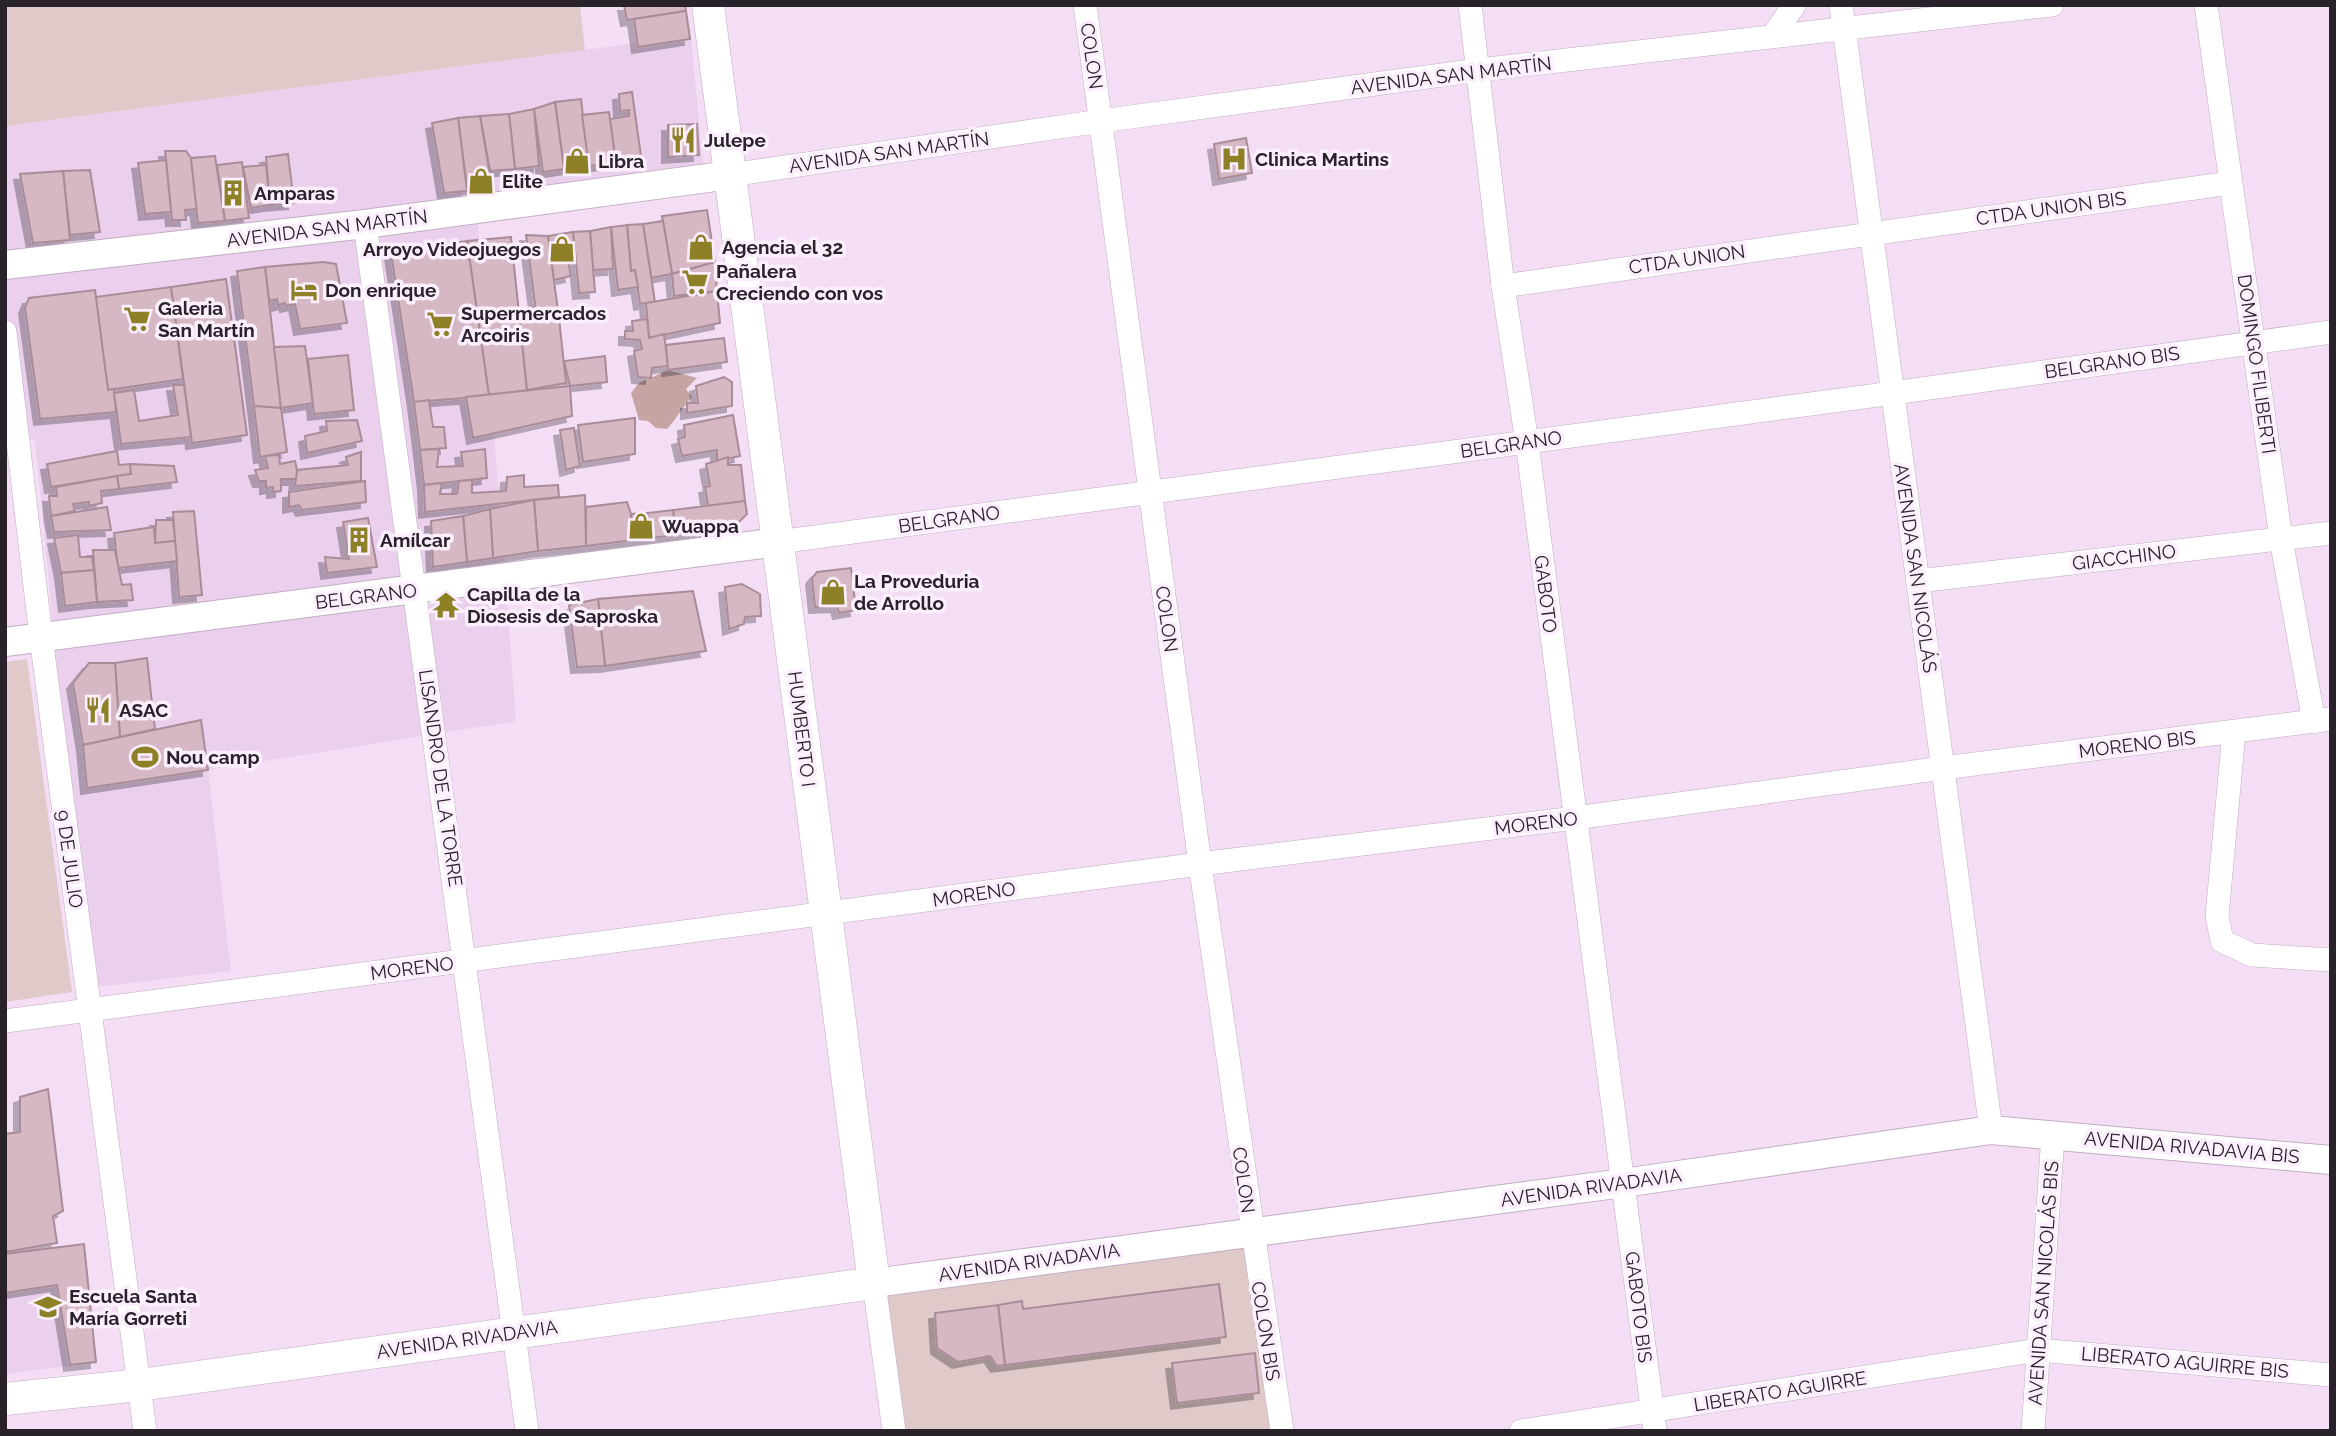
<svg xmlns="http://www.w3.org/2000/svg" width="2336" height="1436" viewBox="0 0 2336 1436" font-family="Raleway,sans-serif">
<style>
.built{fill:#ead0ed}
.green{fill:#e0c9c9}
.forest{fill:#c6a4a4}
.building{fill:#d6b7c4;stroke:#a98c98;stroke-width:2;filter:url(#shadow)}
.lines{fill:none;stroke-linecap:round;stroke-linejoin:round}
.minor-casing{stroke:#c1adc3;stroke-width:24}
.tertiary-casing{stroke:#c1adc3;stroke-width:30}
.secondary-casing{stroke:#c1adc3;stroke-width:33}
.minor{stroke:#fff;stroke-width:23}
.tertiary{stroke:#fff;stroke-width:28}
.secondary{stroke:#fff;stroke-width:32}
.labels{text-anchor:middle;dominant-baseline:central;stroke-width:7;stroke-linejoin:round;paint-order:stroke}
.street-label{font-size:19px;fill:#2a222b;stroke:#fceffd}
.poi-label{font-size:19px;font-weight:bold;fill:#2a222b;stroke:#fceffd;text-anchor:start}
</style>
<defs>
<filter id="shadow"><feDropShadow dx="-6" dy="6" stdDeviation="0" flood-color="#0004"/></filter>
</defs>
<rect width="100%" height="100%" fill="#f4def5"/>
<g class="built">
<polygon points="691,36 704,178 477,209 516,721 208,770 231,971 88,988 35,439 5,443 5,126"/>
<polygon points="84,1244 96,1362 5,1374 5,1252"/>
</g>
<g class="green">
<polygon points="5,5 580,5 585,50 5,126"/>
<polygon points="27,659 72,992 5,1002 5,662"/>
<polygon points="1251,1231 1282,1431 894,1431 874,1283"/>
</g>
<path class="forest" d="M668 370 697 378 686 389 692 397C683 407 676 419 667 429L656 428 648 421 639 420 631 393 639 383Z"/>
<g class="building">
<polygon points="624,5 685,5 686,11 627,20"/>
<polygon points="686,11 690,39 638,47 634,19"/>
<polygon points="632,92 641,156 615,159 610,119 629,116 629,110 620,111 619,94"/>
<polygon points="581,99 589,166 564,169 555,102"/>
<polygon points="555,102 564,169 543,172 534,109"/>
<polygon points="534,109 539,166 515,169 509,114"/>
<polygon points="609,112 616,163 589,166 582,115"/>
<polygon points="509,114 515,169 490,171 480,116"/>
<polygon points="480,116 492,187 467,188 458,118"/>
<polygon points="458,118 467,191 444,193 432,123"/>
<polygon points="697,124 699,155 668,157 668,125"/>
<polygon points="1246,138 1252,173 1219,179 1214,144"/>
<polygon points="165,151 186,151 191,158 197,209 185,210 186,220 172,220"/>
<polygon points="288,154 294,203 270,205 266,157"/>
<polygon points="215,156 225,221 198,223 191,158"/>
<polygon points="166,160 171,212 145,214 138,163"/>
<polygon points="242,162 249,218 225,221 217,165"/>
<polygon points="266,165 270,205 251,208 243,167"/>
<polygon points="90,170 100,232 70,235 63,171"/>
<polygon points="63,171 70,240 33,243 20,174"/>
<polygon points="707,210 715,262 672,274 662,216"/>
<polygon points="663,221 672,274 651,278 643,224"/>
<polygon points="643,224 655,302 640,304 635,270 631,271 627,225"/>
<polygon points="627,225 631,271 635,270 638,287 618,290 611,227"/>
<polygon points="611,227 613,269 593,270 590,231"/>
<polygon points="590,231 595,292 579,293 573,232"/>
<polygon points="573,232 576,262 568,262 571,276 554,280 548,236"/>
<polygon points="526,235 548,236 559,318 537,319"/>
<polygon points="511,237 527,390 489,396 467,241"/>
<polygon points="467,241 489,396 414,402 391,253"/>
<polygon points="323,262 336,264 347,323 300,329 295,304 286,306 285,303 278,305 277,299 269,301 265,267"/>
<polygon points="715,262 717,291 674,296 672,274"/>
<polygon points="265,267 269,301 281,408 254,406 237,271"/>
<polygon points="226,279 247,435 192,443 171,287"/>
<polygon points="171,287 183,379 108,390 95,297"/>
<polygon points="95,290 108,390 114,389 116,412 40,419 25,308 29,298"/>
<polygon points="717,291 720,323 649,338 646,303"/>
<polygon points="559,318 566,383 527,390 520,322"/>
<polygon points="647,319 649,338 664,334 668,366 652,368 651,378 638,377 634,351 642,349 640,340 625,339 625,331 633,331 632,321"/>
<polygon points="724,338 727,362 668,370 666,345"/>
<polygon points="305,346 313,403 281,408 274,347"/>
<polygon points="348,355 354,410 314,414 308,359"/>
<polygon points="605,356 607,382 570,386 564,361"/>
<polygon points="724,377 732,382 732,406 687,413 687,403 698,403 696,386"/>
<polygon points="173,385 184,385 191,437 121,444 114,393 134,390 139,421 178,415"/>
<polygon points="570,386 572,416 473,438 466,397"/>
<polygon points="429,400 433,427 444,427 446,448 420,450 414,402"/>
<polygon points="254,406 281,408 287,452 260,457"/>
<polygon points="733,415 740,456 717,461 717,450 682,456 678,439 685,437 684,425"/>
<polygon points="635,418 635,454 583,462 578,425"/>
<polygon points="357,420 362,441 307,453 305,436 327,431 326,421"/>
<polygon points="574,428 580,466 566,470 560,430"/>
<polygon points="439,449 437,467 463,466 461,452 485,449 487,478 424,485 420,450"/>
<polygon points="117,451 119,465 130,464 131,474 51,487 47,464"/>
<polygon points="361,452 361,481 295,486 297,470 348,465 346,457"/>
<polygon points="279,455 280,464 295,461 297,470 296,479 281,479 281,491 273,492 273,487 266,488 266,481 259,481 255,470 268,468 265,456"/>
<polygon points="728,457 728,465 741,465 745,501 708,506 705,487 710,486 706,464"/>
<polygon points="130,464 174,466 177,482 119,489 117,476 131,474"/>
<polygon points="524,475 524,487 558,485 559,497 425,512 424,485 442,483 440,494 457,494 459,481 472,480 472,493 506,491 507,477"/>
<polygon points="117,476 119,489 101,491 102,503 89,506 89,502 73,504 75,511 51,516 49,496 57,496 56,487"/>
<polygon points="365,481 366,502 302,510 299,505 289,507 289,492"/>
<polygon points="585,495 586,546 538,551 534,500"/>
<polygon points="534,500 538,551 493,558 490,509"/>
<polygon points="745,501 747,514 735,526 676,535 673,510"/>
<polygon points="627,502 631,514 634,540 586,546 586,507"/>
<polygon points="107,507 111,530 54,532 51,516"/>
<polygon points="490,509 493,558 467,562 463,516"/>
<polygon points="673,510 676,535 651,538 647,513"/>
<polygon points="194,511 202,595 179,597 173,512"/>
<polygon points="647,513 651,538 634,540 631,514"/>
<polygon points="463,516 467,562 433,567 431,521"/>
<polygon points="368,518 377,567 327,573 325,557 349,559 343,522"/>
<polygon points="156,520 173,520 175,541 155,543"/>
<polygon points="154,527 155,543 175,541 177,561 118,568 114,533"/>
<polygon points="78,535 80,557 92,557 94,570 61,573 54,538"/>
<polygon points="93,550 115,550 122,585 131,584 133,600 97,602"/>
<polygon points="851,568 856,610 839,613 837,606 815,607 812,578 817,572"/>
<polygon points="94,570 97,602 65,606 61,573"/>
<polygon points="742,584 760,594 761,616 745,617 744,624 729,629 725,587"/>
<polygon points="693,591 706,651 605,666 598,599"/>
<polygon points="598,599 605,666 577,667 569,605"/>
<polygon points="147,658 155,729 120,737 115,663"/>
<polygon points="89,663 115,663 120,737 83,745 73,683"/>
<polygon points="201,720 208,770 87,788 83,745"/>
<polygon points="48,1089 63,1211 53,1216 57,1243 5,1252 5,1134 20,1132 20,1097"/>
<polygon points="84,1244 96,1362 70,1365 57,1285 5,1293 5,1254"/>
<polygon points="1219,1284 1226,1337 1005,1365 998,1305 1022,1301 1023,1309"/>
<polygon points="998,1305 1005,1365 997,1366 990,1356 958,1362 937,1348 935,1313"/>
<polygon points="1255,1353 1259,1393 1177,1403 1172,1363"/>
</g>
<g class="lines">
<g class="minor-casing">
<g id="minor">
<polyline points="1085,5 1200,864 1282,1431"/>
<polyline points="1470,5 1503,286 1527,442 1655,1431"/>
<polyline points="1841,5 1991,1130"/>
<polyline points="2206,5 2281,539 2314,722"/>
<polyline points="1773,36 1794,5"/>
<polyline points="730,175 1101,121 1479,70 2052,5"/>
<polyline points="365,224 527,1431"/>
<polyline points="1503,286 2230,183"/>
<polyline points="5,332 41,637 145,1431"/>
<polyline points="778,542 1893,393 2331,332"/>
<polyline points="1918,581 2331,533"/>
<polyline points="2234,732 2217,916 2222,941 2252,955 2331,960"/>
<polyline points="5,1021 1200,864 1575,818 1943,768 2331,719"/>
<polyline points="874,1283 894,1431"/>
<polyline points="1521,1431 2038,1350 2331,1375"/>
<polyline points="2033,1431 2053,1135"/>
</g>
</g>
<g class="tertiary-casing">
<g id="tertiary">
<polyline points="5,265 365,224 730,175"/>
<polyline points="5,642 778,542"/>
<polyline points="874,1283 1623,1183 1991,1130 2331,1160"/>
</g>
</g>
<g class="secondary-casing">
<polyline id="secondary" points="5,1399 140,1385 874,1283 708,5"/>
</g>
<use href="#minor" class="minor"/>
<use href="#tertiary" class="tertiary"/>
<use href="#secondary" class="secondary"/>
</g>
<defs>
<g id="restaurant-bare" transform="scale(2.1)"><path d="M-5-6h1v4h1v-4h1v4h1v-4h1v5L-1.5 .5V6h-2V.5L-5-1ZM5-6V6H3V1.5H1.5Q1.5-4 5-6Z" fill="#8e8027" stroke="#fceffd" stroke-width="2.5" paint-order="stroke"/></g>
<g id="hospital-bare" transform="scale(2.1)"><path d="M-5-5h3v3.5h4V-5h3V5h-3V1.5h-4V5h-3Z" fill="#8e8027" stroke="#fceffd" stroke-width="2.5" paint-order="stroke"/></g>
<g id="shop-bare" transform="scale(2.1)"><path d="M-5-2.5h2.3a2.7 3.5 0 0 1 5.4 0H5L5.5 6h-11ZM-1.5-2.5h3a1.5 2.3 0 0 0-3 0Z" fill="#8e8027" stroke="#fceffd" stroke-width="2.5" paint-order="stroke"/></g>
<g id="building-bare" transform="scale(2.1)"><path d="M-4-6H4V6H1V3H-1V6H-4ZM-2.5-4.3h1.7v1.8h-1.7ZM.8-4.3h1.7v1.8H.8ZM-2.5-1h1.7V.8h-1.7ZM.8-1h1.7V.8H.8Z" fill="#8e8027" stroke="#fceffd" stroke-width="2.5" paint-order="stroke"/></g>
<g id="supermarket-bare" transform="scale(2.1)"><path d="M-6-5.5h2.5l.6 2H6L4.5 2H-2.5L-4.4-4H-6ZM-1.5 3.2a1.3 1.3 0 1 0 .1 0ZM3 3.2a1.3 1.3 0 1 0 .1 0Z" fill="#8e8027" stroke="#fceffd" stroke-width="2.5" paint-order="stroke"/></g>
<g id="hotel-bare" transform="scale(2.1)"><path d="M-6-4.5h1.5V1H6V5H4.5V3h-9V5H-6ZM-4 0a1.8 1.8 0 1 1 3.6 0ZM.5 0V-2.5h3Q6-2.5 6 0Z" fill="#8e8027" stroke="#fceffd" stroke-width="2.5" paint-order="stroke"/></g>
<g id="temple-bare" transform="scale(2.1)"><path d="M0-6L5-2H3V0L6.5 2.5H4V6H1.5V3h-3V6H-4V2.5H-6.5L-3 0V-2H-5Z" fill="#8e8027" stroke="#fceffd" stroke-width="2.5" paint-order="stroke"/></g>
<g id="stadium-bare" transform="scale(2.1)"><path d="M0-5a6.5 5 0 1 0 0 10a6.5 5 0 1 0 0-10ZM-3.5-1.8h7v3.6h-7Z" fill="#8e8027" stroke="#fceffd" stroke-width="2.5" paint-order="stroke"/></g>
<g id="school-bare" transform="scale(2.1)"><path d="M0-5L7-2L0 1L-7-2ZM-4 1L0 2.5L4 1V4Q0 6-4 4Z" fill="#8e8027" stroke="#fceffd" stroke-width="2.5" paint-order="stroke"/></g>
</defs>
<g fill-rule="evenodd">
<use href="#restaurant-bare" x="683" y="140"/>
<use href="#hospital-bare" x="1234" y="159"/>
<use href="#shop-bare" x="577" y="161"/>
<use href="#shop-bare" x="481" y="181"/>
<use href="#building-bare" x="233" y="193"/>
<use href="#shop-bare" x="701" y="247"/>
<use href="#shop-bare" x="562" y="249"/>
<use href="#supermarket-bare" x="695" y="282"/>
<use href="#hotel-bare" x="304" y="290"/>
<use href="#supermarket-bare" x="137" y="319"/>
<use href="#supermarket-bare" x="440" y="324"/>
<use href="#shop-bare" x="641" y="526"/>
<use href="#building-bare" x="359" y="540"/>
<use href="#shop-bare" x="833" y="592"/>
<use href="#temple-bare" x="446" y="605"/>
<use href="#restaurant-bare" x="98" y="710"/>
<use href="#stadium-bare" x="145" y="757"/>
<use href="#school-bare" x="48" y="1307"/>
</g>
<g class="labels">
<g class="street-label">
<text transform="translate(1092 56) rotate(82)">COLON</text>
<text transform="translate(1451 75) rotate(-7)">AVENIDA SAN MARTÍN</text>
<text transform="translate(889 152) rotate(-8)">AVENIDA SAN MARTÍN</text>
<text transform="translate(2051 208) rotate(-8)">CTDA UNION BIS</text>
<text transform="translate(327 228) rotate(-7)">AVENIDA SAN MARTÍN</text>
<text transform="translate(1687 259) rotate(-8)">CTDA UNION</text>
<text transform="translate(2112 362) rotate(-8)">BELGRANO BIS</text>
<text transform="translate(2257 364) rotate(82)">DOMINGO FILIBERTI</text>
<text transform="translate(1511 444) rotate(-8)">BELGRANO</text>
<text transform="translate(949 519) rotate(-8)">BELGRANO</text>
<text transform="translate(2124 557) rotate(-7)">GIACCHINO</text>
<text transform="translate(1916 568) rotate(82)">AVENIDA SAN NICOLÁS</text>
<text transform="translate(1546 594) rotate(83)">GABOTO</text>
<text transform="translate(366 596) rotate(-7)">BELGRANO</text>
<text transform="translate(1167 619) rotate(82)">COLON</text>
<text transform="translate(802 729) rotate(83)">HUMBERTO I</text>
<text transform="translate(2137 744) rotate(-7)">MORENO BIS</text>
<text transform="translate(441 778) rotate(82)">LISANDRO DE LA TORRE</text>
<text transform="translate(1536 823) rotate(-7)">MORENO</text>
<text transform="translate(70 859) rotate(82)">9 DE JULIO</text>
<text transform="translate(974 894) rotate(-8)">MORENO</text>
<text transform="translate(412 968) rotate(-7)">MORENO</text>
<text transform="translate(2192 1147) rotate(5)">AVENIDA RIVADAVIA BIS</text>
<text transform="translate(1244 1180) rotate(82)">COLON</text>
<text transform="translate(1591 1187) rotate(-8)">AVENIDA RIVADAVIA</text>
<text transform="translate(1029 1262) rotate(-8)">AVENIDA RIVADAVIA</text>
<text transform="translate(2043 1283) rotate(-86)">AVENIDA SAN NICOLÁS BIS</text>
<text transform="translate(1639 1307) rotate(83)">GABOTO BIS</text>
<text transform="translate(1266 1331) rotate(81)">COLON BIS</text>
<text transform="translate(467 1339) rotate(-8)">AVENIDA RIVADAVIA</text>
<text transform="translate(2185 1362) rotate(5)">LIBERATO AGUIRRE BIS</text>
<text transform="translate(1780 1391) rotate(-9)">LIBERATO AGUIRRE</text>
</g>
<g class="poi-label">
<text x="704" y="140">Julepe</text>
<text x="1255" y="159">Clinica Martins</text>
<text x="598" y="161">Libra</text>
<text x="502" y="181">Elite</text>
<text x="254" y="193">Amparas</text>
<text x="722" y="247">Agencia el 32</text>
<text x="541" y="249" text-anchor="end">Arroyo Videojuegos</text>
<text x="716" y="271">Pañalera<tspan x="716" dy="22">Creciendo con vos</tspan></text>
<text x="325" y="290">Don enrique</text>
<text x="158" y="308">Galeria<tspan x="158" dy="22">San Martín</tspan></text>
<text x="461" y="313">Supermercados<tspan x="461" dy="22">Arcoiris</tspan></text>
<text x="662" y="526">Wuappa</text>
<text x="380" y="540">Amílcar</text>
<text x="854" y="581">La Proveduria<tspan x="854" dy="22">de Arrollo</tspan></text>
<text x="467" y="594">Capilla de la<tspan x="467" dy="22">Diosesis de Saproska</tspan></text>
<text x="119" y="710">ASAC</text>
<text x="166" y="757">Nou camp</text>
<text x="69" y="1296">Escuela Santa<tspan x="69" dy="22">María Gorreti</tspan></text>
</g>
</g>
<rect width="2336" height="1436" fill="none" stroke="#2a222b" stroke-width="14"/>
</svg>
